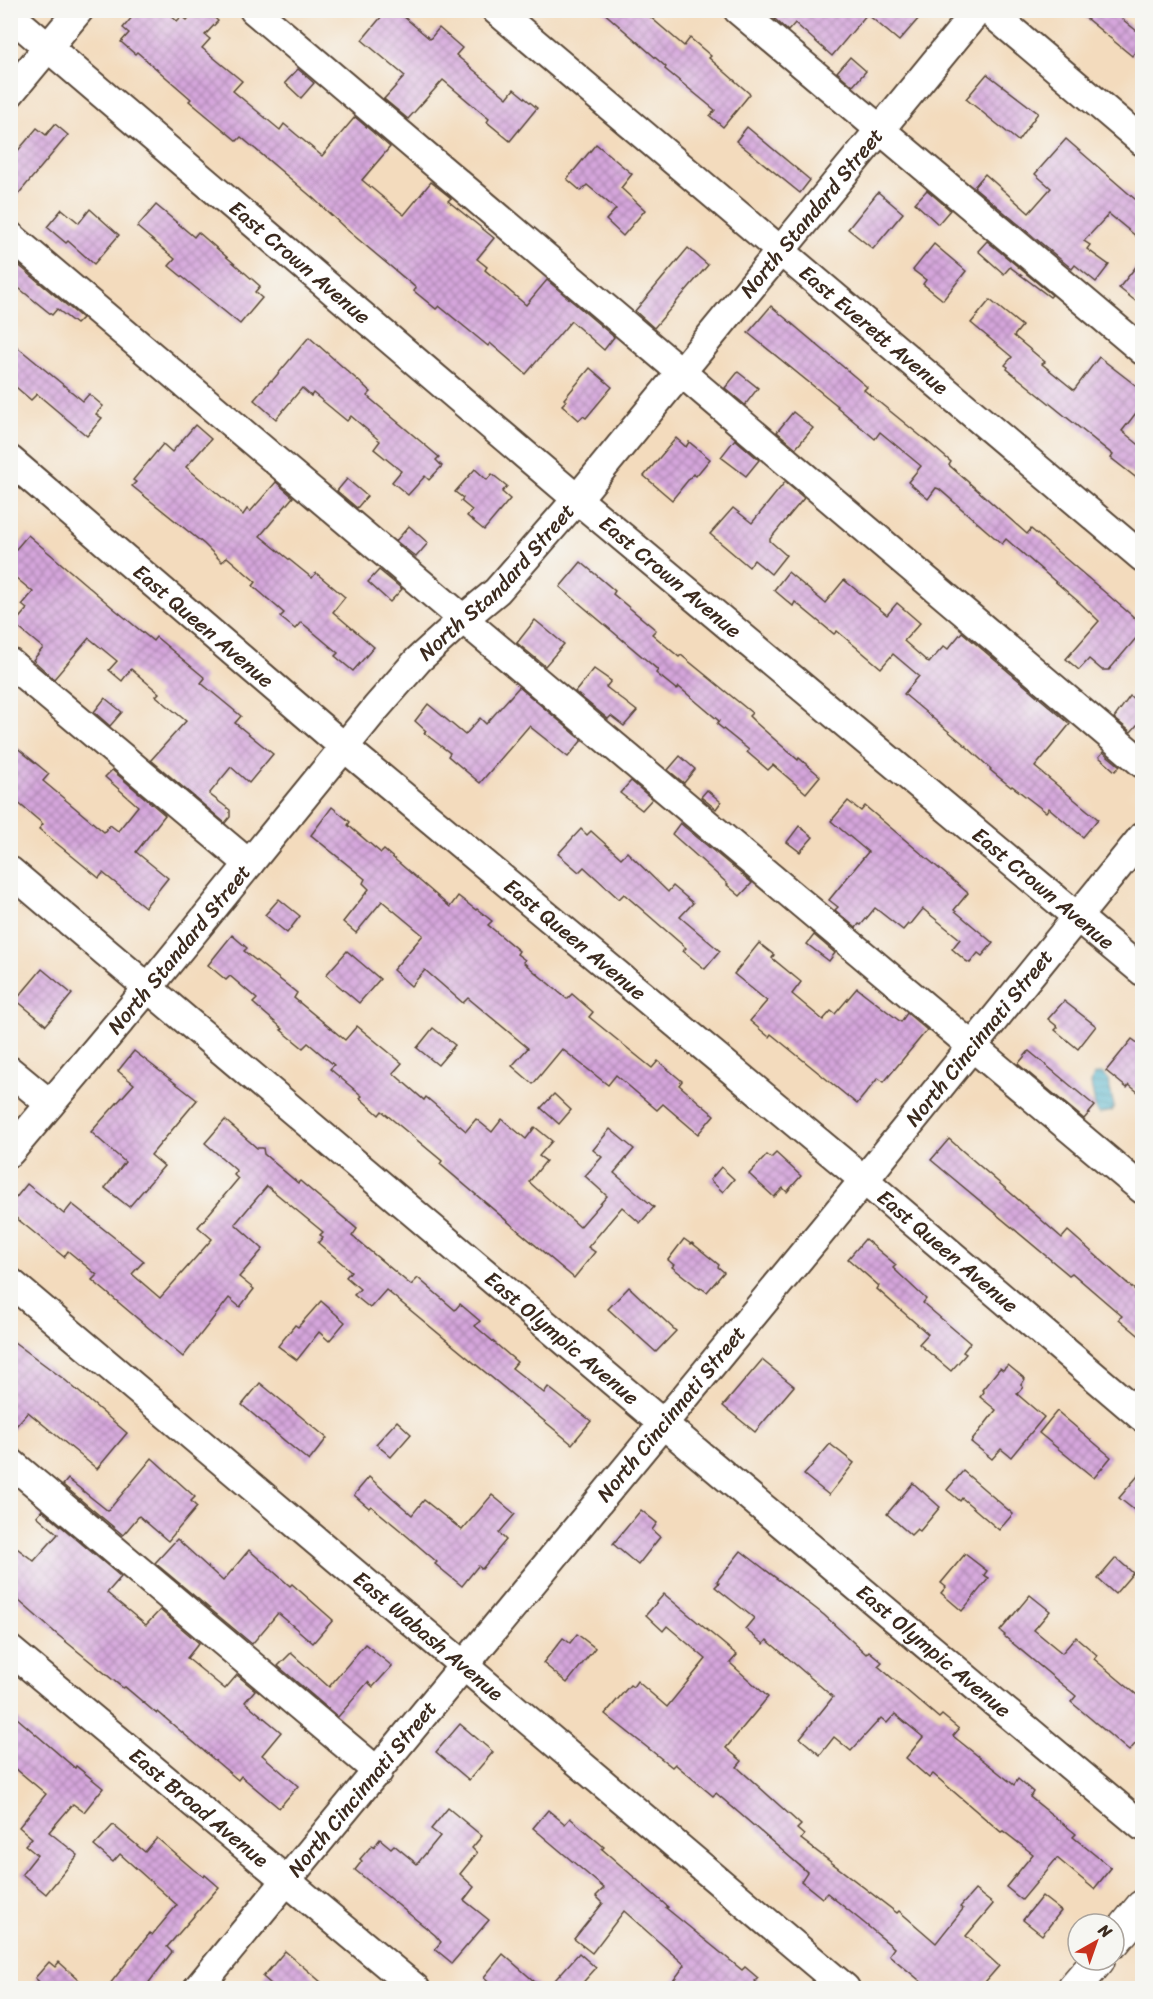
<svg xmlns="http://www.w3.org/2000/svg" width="1153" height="1999" viewBox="0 0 1153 1999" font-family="Sriracha,sans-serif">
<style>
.water{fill:url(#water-rules);stroke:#436d74;stroke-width:1.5}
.building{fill:url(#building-cross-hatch)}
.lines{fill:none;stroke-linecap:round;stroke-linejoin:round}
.minor-casing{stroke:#574536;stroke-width:32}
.major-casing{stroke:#574536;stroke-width:36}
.minor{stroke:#fff;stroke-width:28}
.major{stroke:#fff;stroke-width:33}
.labels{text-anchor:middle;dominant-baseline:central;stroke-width:6;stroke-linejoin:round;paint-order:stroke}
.street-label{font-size:21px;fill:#3b2a1e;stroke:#f6f6f2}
</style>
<defs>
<pattern id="water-rules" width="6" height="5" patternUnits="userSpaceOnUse" patternTransform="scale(1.5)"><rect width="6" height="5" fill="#4bb0ca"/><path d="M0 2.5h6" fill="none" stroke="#408fa3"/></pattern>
<pattern id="building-cross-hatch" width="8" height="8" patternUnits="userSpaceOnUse" patternTransform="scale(1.5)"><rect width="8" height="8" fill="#d5a6dc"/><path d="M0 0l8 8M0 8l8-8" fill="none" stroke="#ae87b2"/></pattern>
</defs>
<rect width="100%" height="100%" fill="#f6f6f2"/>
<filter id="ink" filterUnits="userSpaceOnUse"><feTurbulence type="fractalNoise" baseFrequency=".0167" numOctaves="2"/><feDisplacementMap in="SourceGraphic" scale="12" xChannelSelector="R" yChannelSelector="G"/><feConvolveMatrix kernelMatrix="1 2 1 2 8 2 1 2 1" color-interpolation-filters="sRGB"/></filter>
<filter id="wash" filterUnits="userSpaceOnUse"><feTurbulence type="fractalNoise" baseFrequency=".008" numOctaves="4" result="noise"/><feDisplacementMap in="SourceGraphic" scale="24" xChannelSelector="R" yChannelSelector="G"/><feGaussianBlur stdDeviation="1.35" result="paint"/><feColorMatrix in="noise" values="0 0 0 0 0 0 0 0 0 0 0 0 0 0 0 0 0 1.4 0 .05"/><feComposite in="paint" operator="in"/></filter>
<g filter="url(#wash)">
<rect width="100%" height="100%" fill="#f3dbbd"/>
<polygon class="water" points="1102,1073 1108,1080 1114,1106 1111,1111 1100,1114 1096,1110 1091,1084 1094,1075"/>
<g id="blocks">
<g class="building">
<polygon points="138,10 164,10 177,21 182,16 187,20 195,10 206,10 218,21 205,35 210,39 202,48 242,81 233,91 280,130 284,124 322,156 355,117 390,147 362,180 404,215 431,182 451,198 448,201 494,238 477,259 487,267 485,270 526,305 547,280 614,337 604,350 571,321 526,374 490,343 488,346 439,306 436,309 414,291 416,288 346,229 313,198 241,137 237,141 189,101 191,99 137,52 135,54 121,42 129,33 123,28"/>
<polygon points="387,10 396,10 430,39 439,28 462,48 456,55 507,98 514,89 537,108 510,141 487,122 489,119 443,80 408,119 384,99 405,76 362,40"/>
<polygon points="601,10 642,10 684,46 690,38 711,56 709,58 750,94 723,127 710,116 715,110 665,69 666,67"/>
<polygon points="765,10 909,10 919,18 899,41 867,14 832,56 795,23 788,31"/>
<polygon points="1076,10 1111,10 1143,36 1143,43 1132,56"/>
<polygon points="850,57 866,71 853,86 837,72"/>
<polygon points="298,69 314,83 301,98 285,83"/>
<polygon points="987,74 1038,113 1018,141 966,99"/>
<polygon points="55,124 68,135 10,204 10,160 37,128 46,135"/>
<polygon points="747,127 810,180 800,193 736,141"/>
<polygon points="1066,139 1143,206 1143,242 1109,214 1084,241 1090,245 1087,249 1109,265 1096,282 1075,265 1072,269 974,187 985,174 1029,213 1051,188 1035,174"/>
<polygon points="596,144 632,174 621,188 645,210 623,236 606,220 616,209 587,185 581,191 567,179"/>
<polygon points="927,190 950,210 938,224 915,203"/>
<polygon points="878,192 903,213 873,249 848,229"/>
<polygon points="156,205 194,237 198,232 260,286 255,292 262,298 240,324 169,266 175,259 137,227"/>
<polygon points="62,209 79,223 90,209 119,235 94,264 68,241 66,243 47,227"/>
<polygon points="987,241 1052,295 1050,297 1010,267 1004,274 978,251"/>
<polygon points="934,244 966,271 943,300 923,284 926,280 913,270"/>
<polygon points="688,248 708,265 654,328 635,311"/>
<polygon points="10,258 82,318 76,324 57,309 52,315 10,281"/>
<polygon points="1143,258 1143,307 1119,288"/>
<polygon points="990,300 1022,326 1014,336 1045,362 1042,364 1074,390 1099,357 1143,391 1143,404 1122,431 1143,448 1143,483 1111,458 1113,455 1007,369 1008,367 1005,365 1012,357 971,323"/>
<polygon points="771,306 867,387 864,390 928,442 951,462 949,465 1027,534 1031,529 1143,625 1143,630 1109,670 1102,670 1089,659 1079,670 1066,659 1099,621 1080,603 1006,539 1002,544 939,489 936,488 928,499 908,482 921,466 880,432 875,439 837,407 838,406 748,333"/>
<polygon points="309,337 371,392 367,396 439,457 436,460 442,466 429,480 425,476 408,495 392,482 401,471 374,449 380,441 351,416 347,421 313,393 311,396 302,388 276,419 254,400 271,380 272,381"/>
<polygon points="10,341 83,401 89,394 103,406 96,414 102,418 87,436 37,394 31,400 10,382"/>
<polygon points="590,368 612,387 586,418 583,416 579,420 562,405 566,401 564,399"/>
<polygon points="738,372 758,388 745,405 725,388"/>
<polygon points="793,412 813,428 796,448 777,432"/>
<polygon points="195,425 211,439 186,467 243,515 247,509 250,512 276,482 293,497 260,536 312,578 316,573 345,597 333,612 374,647 353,671 335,656 338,653 301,622 295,629 280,617 284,613 253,586 256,582 227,557 222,562 204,544 132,486 136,482 133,480 163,444 172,452"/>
<polygon points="676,438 686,447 689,442 710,459 696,476 693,474 672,500 644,476"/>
<polygon points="735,439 759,460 746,476 721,457"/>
<polygon points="475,469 487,480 492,474 507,486 502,492 510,499 484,530 467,516 472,510 461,501 463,498 455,492"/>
<polygon points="347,479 367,496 357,508 337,491"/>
<polygon points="785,482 804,498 770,539 770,541 786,555 771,574 754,560 749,567 710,534 733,508 752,523"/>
<polygon points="409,526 428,543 416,557 396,541"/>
<polygon points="28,535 112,607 153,641 156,637 205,678 201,683 241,716 235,723 273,754 249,783 231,767 209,794 230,810 230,817 225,823 151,760 186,721 156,696 159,693 131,669 122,681 109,670 117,661 89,638 54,679 33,660 43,648 14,624 27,609 22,605 33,592 10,573 10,556"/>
<polygon points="581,562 615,591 613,594 656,630 652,634 679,657 681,655 752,713 749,716 755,722 798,760 799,758 820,776 806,793 773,765 768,770 747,752 749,750 717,724 719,721 679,687 677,690 656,673 658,670 560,587"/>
<polygon points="379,570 402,589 390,602 368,582"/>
<polygon points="788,572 825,603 844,580 887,615 897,603 920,623 904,641 929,663 944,646 948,649 962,632 1070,724 1035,767 1098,819 1083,837 1049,808 1046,812 1012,786 1011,787 990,770 991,769 966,746 904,694 919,676 893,654 881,668 837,631 834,634 795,602 793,606 774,590"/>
<polygon points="535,620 564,644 545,666 517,643"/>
<polygon points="594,669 611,681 606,687 637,711 624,726 611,716 608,719 575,692"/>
<polygon points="519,687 582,740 568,757 529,726 480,783 448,756 450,753 424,733 426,731 415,721 428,704 465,735 480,718 486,724"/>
<polygon points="1130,696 1143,706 1143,718 1131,732 1114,718"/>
<polygon points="105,698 122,712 110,726 94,712"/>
<polygon points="10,742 49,774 43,781 104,832 110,825 118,831 138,806 105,777 112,770 165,815 136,852 168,878 145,907 103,873 99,878 39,829 43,824 10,796"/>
<polygon points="1103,752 1120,766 1115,771 1099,757"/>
<polygon points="680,756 695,769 684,783 668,770"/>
<polygon points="631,781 652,799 642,810 620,793"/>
<polygon points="707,790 721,802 716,809 701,797"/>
<polygon points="848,801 861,811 865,806 968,893 954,910 993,943 982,956 978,953 970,963 966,961 952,949 960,939 923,909 910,925 908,924 903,930 875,908 861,925 859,924 856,928 835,910 838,907 829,900 868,852 831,821"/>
<polygon points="332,807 350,822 348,825 381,853 384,850 450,907 458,896 476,910 477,909 492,921 488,925 519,951 517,954 525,960 523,962 567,999 572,994 593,1012 589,1017 652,1068 658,1061 682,1081 679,1085 714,1115 698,1134 663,1104 657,1110 616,1075 608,1085 562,1049 533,1084 512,1066 528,1048 468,998 463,1003 425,970 411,986 393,970 423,935 382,901 356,933 343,922 369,889 363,883 365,879 311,835"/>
<polygon points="680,823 752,883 740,896 727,885 728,884 672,834"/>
<polygon points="799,826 813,837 800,852 787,842"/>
<polygon points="581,829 587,835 591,831 621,858 627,852 668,892 673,886 693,903 680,917 720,951 705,969 683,951 686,948 624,894 619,899 584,867 579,872 558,854"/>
<polygon points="279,899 300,916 287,933 265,915"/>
<polygon points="232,935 247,948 244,951 297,993 294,998 345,1040 357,1026 402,1063 393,1073 424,1100 426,1097 466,1131 476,1119 492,1132 502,1119 526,1139 535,1127 552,1141 539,1156 546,1161 529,1182 580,1227 607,1196 585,1176 602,1157 593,1150 610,1129 634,1149 614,1173 654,1207 640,1223 622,1207 588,1247 595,1252 574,1278 440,1164 442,1161 382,1111 379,1115 360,1098 362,1096 330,1069 334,1065 308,1043 303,1048 281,1030 283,1029 253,1003 257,999 230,976 226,980 208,965"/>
<polygon points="814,935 835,953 829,961 807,944"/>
<polygon points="759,943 774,955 772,958 801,982 792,994 823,1020 831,1011 835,1014 857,988 901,1022 907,1013 927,1030 884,1082 878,1078 857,1104 771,1034 769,1037 750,1021 767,1001 734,974"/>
<polygon points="347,951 380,979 359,1003 326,975"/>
<polygon points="42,969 72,994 46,1025 16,1000"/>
<polygon points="1064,1001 1096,1026 1078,1049 1055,1030 1058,1027 1048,1019"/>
<polygon points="433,1028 455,1045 438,1065 417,1048"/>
<polygon points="1132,1039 1143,1047 1143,1096 1129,1085 1127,1088 1106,1071"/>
<polygon points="134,1051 197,1100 151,1155 164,1166 129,1207 105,1188 125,1162 91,1132 134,1084 118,1071"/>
<polygon points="1029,1051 1095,1106 1084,1119 1018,1064"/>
<polygon points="554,1094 571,1110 559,1124 541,1108"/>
<polygon points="225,1120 257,1148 263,1148 264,1154 298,1183 300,1181 357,1229 352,1236 411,1285 418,1278 455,1310 460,1304 480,1321 475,1326 517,1362 512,1368 544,1393 548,1387 591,1421 572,1444 386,1290 370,1308 354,1295 360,1289 346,1277 351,1271 318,1243 323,1237 320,1235 323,1232 267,1186 235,1224 263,1249 239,1277 254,1289 240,1307 229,1298 183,1357 92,1280 97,1275 68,1251 64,1257 10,1213 10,1205 27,1184 64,1214 72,1204 144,1261 132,1274 160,1298 212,1239 198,1227 238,1179 234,1175 237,1171 205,1143"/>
<polygon points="949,1139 1062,1238 1068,1231 1143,1297 1143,1339 1119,1319 1122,1316 1072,1273 1069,1275 931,1160"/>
<polygon points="776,1153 801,1176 787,1192 783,1188 774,1197 749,1174 767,1155 771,1158"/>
<polygon points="721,1167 734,1179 723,1192 710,1180"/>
<polygon points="684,1239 691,1244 692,1243 719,1265 718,1267 724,1272 707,1292 701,1288 700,1289 672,1267 674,1265 668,1260"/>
<polygon points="865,1239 896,1265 893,1268 926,1299 923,1303 970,1343 963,1352 966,1354 951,1371 919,1344 928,1334 877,1289 879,1286 848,1259"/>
<polygon points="629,1287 676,1331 656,1352 608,1309"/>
<polygon points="321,1301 345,1322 329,1341 319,1332 297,1360 278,1346 295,1325 298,1327"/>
<polygon points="10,1339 65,1380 127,1433 97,1469 28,1412 10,1433"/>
<polygon points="762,1360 794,1386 755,1432 723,1406"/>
<polygon points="1008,1365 1025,1379 1021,1385 1023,1387 1017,1394 1044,1417 1011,1457 1001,1449 992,1459 971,1442 996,1410 980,1397 984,1392 982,1390 1000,1368 1003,1370"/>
<polygon points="260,1383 327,1438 309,1461 242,1405"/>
<polygon points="1057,1411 1111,1457 1094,1478 1039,1433"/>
<polygon points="397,1421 411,1434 391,1457 376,1444"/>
<polygon points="830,1444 854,1463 829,1495 804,1475"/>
<polygon points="152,1458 195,1497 191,1501 197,1507 168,1541 139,1516 123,1535 63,1485 68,1479 108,1511"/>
<polygon points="1143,1470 1143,1517 1119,1498"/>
<polygon points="963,1471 1013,1514 999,1530 962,1498 960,1501 947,1490"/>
<polygon points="369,1477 412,1515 424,1500 462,1530 492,1495 515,1514 499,1533 506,1540 482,1569 478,1566 462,1586 435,1564 437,1562 400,1530 371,1506 369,1508 354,1495"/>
<polygon points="913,1483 940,1507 920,1531 917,1529 911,1535 887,1514"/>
<polygon points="42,1510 121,1577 107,1593 146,1625 160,1610 199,1643 187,1658 225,1689 237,1675 255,1690 245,1702 281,1732 262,1755 298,1786 279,1808 241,1776 238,1780 158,1712 157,1714 125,1687 123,1688 59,1636 10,1593 10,1543 34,1561 58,1534 37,1516"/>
<polygon points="641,1510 657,1523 652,1530 660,1537 638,1565 613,1544"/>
<polygon points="177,1539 223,1581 249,1550 290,1586 292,1584 333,1620 313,1643 278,1613 252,1644 155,1563"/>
<polygon points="741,1551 824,1615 866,1654 869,1651 882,1662 878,1666 939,1718 942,1715 959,1729 953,1736 1014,1785 1018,1779 1033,1792 1030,1797 1076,1834 1073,1837 1111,1868 1094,1889 1057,1858 1022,1900 1006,1887 1033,1854 1003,1831 1001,1832 933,1774 929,1778 906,1758 923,1737 895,1714 887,1723 881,1718 851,1751 834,1737 820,1755 800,1738 833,1697 767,1640 764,1644 745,1629 754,1618 715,1587 719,1583 717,1581"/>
<polygon points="965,1554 987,1571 984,1575 989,1578 962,1611 941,1593 946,1587 941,1583"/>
<polygon points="1116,1558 1133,1573 1115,1594 1098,1579"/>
<polygon points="664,1594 737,1655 730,1663 768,1697 726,1748 742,1761 737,1767 801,1825 797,1829 804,1835 801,1839 897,1913 899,1911 936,1943 963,1909 960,1907 975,1890 993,1904 966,1936 999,1966 979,1989 930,1989 889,1955 894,1948 864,1923 827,1893 822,1898 801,1881 807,1872 716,1793 713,1796 675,1764 672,1767 605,1714 630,1685 633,1687 637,1681 667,1707 706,1659 667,1626 663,1631 646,1615"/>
<polygon points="1030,1595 1050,1611 1034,1630 1062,1653 1076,1637 1097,1655 1094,1659 1143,1700 1143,1735 1129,1751 1071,1702 1076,1696 1004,1636 1005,1635 1000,1631"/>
<polygon points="577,1634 595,1648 567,1683 543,1663 563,1638 570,1643"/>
<polygon points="365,1644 392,1666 373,1687 368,1682 338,1717 278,1666 291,1653 329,1687"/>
<polygon points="10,1712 75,1768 76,1766 103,1788 84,1812 73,1804 49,1832 78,1855 46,1894 22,1874 37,1855 25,1845 32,1838 19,1827 46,1794 10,1764"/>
<polygon points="460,1724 493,1752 469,1780 436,1752"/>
<polygon points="448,1808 482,1836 472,1848 477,1853 460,1874 474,1887 464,1900 489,1920 452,1963 435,1949 441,1942 435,1935 355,1870 362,1861 360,1859 372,1845 374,1847 380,1839 391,1848 394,1845 417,1864 440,1836 431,1829"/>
<polygon points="548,1810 565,1824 570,1818 604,1847 602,1849 668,1907 666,1908 742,1970 745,1967 758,1978 755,1981 763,1989 667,1989 685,1965 624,1911 592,1953 574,1939 603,1903 596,1896 604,1888 533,1828"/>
<polygon points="113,1825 145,1852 157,1838 194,1870 204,1877 205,1875 219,1887 167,1947 172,1952 144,1989 106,1989 150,1933 152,1935 177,1905 120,1854 113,1862 94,1846"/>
<polygon points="1042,1896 1061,1911 1042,1935 1023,1920"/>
<polygon points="285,1951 329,1989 277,1989 263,1977"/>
<polygon points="579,1953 596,1968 577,1989 547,1989"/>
<polygon points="503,1954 543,1989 497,1989 484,1977"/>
<polygon points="49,1962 55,1967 59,1962 89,1989 47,1989 35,1978"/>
</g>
</g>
</g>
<g filter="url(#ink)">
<use href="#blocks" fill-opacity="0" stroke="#574536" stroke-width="1.5"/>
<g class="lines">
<g class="minor-casing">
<g id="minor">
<polyline points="254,10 1142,763"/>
<path id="s1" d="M496 10 1142 557"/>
<polyline points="738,10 1142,350"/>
<polyline points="988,10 1142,141"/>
<path id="s2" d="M10 15 577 499 1142 971"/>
<polyline points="10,93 79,10"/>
<polyline points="10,236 463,619 1142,1189"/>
<path id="s3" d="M10 460 344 747 864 1180 1142 1417"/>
<polyline points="10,663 249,864"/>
<path id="s4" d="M10 871 662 1423 1142 1826"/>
<polyline points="10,1071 50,1104"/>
<path id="s5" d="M10 1152 148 988 376 708 418 660 463 619 497 591 577 499 978 10"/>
<path id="s6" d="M10 1282 845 1988"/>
<polyline points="10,1462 378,1772"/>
<path id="s7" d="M10 1650 415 1988"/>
<path id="s8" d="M198 1988 864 1180 1142 837"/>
</g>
</g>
<g class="major-casing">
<g id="major">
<polyline points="1114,1941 1142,1907"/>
<polyline points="1074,1988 1098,1960"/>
</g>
</g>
<use href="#minor" class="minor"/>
<use href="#major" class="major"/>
</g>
</g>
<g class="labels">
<g class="street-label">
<text stroke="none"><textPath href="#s5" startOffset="1236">North Standard Street</textPath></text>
<text stroke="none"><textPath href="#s2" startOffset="381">East Crown Avenue</textPath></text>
<text stroke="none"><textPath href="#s1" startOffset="495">East Everett Avenue</textPath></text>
<text stroke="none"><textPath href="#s2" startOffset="867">East Crown Avenue</textPath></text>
<text stroke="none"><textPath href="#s5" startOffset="750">North Standard Street</textPath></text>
<text stroke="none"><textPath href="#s3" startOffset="255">East Queen Avenue</textPath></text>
<text stroke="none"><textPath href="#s2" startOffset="1353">East Crown Avenue</textPath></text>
<text stroke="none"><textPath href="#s3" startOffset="741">East Queen Avenue</textPath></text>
<text stroke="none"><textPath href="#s5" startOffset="264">North Standard Street</textPath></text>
<text stroke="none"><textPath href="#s8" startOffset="1230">North Cincinnati Street</textPath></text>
<text stroke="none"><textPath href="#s3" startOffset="1227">East Queen Avenue</textPath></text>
<text stroke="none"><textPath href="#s4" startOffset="723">East Olympic Avenue</textPath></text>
<text stroke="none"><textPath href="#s8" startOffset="744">North Cincinnati Street</textPath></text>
<text stroke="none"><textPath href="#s6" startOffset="548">East Wabash Avenue</textPath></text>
<text stroke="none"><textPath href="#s4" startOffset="1209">East Olympic Avenue</textPath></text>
<text stroke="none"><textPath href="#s8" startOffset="258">North Cincinnati Street</textPath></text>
<text stroke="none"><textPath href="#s7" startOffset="246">East Broad Avenue</textPath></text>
</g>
</g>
<rect width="1153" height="1999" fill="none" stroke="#f6f6f2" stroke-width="36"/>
<g transform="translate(1096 1942) rotate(40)"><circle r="28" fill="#f6f6f2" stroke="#aba49d" stroke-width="1.5"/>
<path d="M0-4.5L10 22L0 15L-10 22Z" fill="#c8321e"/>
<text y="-9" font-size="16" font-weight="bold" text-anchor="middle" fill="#3b2a1e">N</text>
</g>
</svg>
